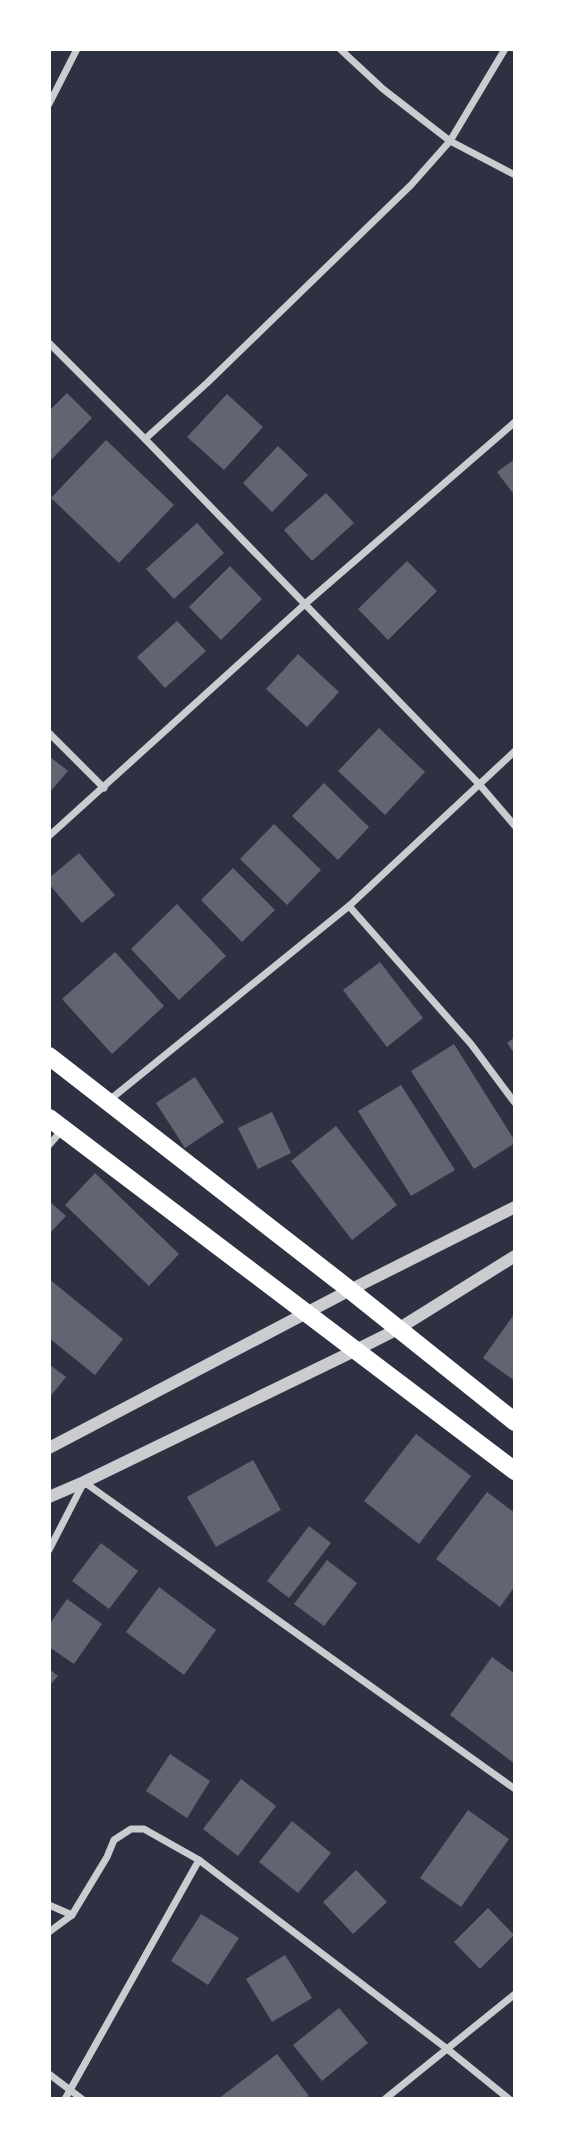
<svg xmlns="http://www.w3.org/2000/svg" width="564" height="2148" viewBox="0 0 564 2148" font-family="Signika,sans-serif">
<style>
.building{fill:#626471}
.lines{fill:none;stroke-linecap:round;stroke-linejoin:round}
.minor{stroke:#caccd0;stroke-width:7}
.tertiary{stroke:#caccd0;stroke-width:12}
.primary{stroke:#fff;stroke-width:18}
</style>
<rect width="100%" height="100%" fill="#2d3142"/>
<g class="building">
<polygon points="67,393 92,418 49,462 49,411"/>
<polygon points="227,394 263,427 224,470 187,437"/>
<polygon points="106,440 174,505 119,563 51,498"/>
<polygon points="278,446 308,475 272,512 243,483"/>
<polygon points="515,459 515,496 497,472"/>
<polygon points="326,493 354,523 312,561 284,530"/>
<polygon points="197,523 224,553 174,599 146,569"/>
<polygon points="407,561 437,591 388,640 358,609"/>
<polygon points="230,566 262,599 221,640 189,607"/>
<polygon points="177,621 206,651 165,688 137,657"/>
<polygon points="298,654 339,692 307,727 266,689"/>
<polygon points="379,728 425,772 385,815 338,771"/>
<polygon points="49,756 68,771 49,793"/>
<polygon points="324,783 369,827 338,860 292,816"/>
<polygon points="274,824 321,870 287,905 240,859"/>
<polygon points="79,853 115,895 82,923 49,884 49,878"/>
<polygon points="233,868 275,910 242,942 201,900"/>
<polygon points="177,904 226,956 179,1000 131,949"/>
<polygon points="115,952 164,1006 112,1054 62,999"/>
<polygon points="380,962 423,1018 387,1047 343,990"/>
<polygon points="515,1037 515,1054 507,1043"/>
<polygon points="454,1044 515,1141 515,1143 474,1169 411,1071"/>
<polygon points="195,1077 224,1122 185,1148 156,1103"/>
<polygon points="401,1085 455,1170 411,1196 358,1111"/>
<polygon points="272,1112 291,1153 258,1169 238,1128"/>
<polygon points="336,1126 397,1205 352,1240 291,1161"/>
<polygon points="95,1173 179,1254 149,1286 65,1205"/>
<polygon points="49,1201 66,1216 49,1234"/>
<polygon points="49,1279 123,1339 95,1375 49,1338"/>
<polygon points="515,1313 515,1381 483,1358"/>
<polygon points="49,1364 66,1377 49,1398"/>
<polygon points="416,1434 471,1476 419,1544 364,1501"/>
<polygon points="253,1460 281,1510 216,1547 187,1497"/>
<polygon points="487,1492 515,1513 515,1586 500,1607 436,1559"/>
<polygon points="309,1526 331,1543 289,1598 267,1581"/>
<polygon points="101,1543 138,1571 109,1609 72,1581"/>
<polygon points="327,1560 357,1583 324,1626 294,1604"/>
<polygon points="159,1587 216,1630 184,1675 126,1632"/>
<polygon points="67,1599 102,1624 74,1664 49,1647 49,1625"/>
<polygon points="492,1657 515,1674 515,1764 450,1715"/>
<polygon points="49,1669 58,1676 49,1686"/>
<polygon points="170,1754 210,1781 187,1818 146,1791"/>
<polygon points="241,1779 276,1806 238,1856 203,1829"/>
<polygon points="468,1810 509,1839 461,1907 420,1878"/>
<polygon points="292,1821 331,1853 298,1893 259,1862"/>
<polygon points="356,1870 387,1902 353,1934 323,1902"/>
<polygon points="488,1908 514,1935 480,1969 454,1942"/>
<polygon points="201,1914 239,1938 208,1985 171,1961"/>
<polygon points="285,1955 312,1998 272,2022 246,1979"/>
<polygon points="339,2008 368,2043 322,2081 293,2045"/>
<polygon points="277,2054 309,2096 305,2099 218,2099"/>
</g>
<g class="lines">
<g class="minor">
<polyline points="340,49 383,89 450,141 515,175"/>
<polyline points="49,104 77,49"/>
<polyline points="49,343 145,439 479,784 515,826"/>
<polyline points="145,439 207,383 411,185 450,141 505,49"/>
<polyline points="49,733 104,788"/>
<polyline points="49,836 305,604 515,422"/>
<polyline points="349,906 471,1044 515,1103"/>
<polyline points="107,1102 349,906 515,751"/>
<polyline points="49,1145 62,1130"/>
<polyline points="49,1550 84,1482 515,1789"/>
<polyline points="49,1905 72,1915"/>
<polyline points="49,1932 72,1915 107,1857 114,1840 131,1829 144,1829 199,1860 446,2048 509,2099"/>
<polyline points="49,2074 82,2099"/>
<polyline points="65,2099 199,1860"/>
<polyline points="385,2099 515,1994"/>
</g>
<g class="tertiary">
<polyline points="49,1448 350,1290 515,1207"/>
<polyline points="49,1497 84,1482 354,1351 398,1329 515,1256"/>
</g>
<g class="primary">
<polyline points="49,1056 350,1290 515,1422"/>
<polyline points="49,1118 515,1471"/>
</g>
</g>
<rect width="564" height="2148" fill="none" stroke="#ffffff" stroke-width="102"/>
</svg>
